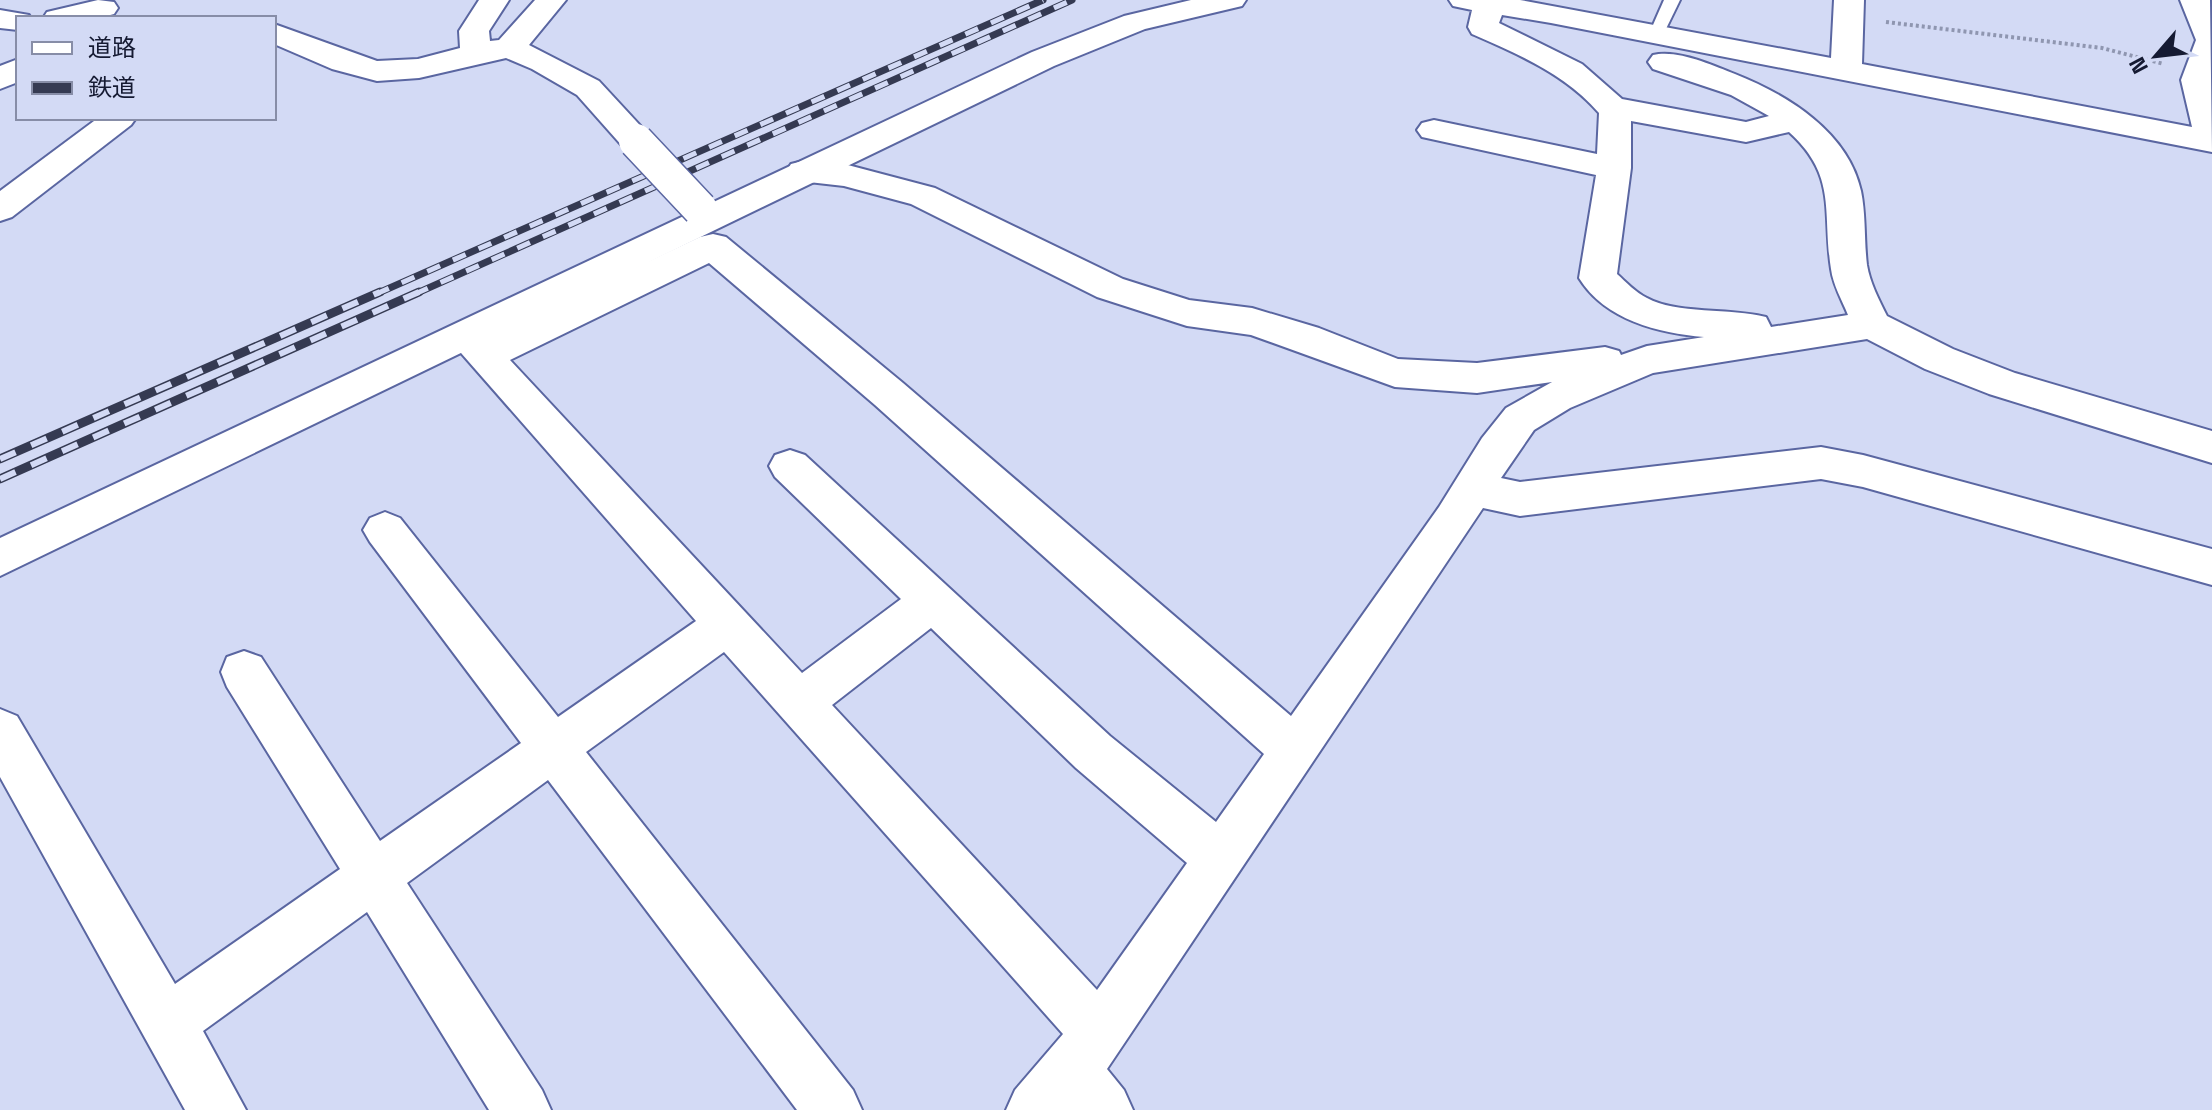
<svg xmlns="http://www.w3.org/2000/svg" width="2212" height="1110" viewBox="0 0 2212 1110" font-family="'Space Grotesk','Noto Sans JP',sans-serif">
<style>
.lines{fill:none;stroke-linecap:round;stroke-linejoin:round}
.service-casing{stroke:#5a66a1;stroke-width:4}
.minor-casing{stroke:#5a66a1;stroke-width:4}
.tertiary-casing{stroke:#5a66a1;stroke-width:4}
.path{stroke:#8f96b0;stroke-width:4;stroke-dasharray:3 3;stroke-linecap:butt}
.service{fill:#fff;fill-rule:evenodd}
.minor{fill:#fff;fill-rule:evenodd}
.tertiary{fill:#fff;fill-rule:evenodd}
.rail-far1-casing{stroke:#353a52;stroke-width:7}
.rail-casing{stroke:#353a52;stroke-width:9}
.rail-far1{stroke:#d3daf5;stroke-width:5;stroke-dasharray:14;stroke-linecap:butt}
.rail{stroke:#d3daf5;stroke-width:6;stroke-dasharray:17;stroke-linecap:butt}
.minor-bridge-casing{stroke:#5a66a1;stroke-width:37;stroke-linecap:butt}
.minor-bridge{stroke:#fff;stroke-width:34}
</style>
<rect width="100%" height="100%" fill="#d3daf5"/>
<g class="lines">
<g class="service-casing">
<polygon id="service" points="1664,0 1680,0 1662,37 1652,37 1649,34"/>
</g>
<g class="minor-casing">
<g id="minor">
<polygon points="98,0 114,2 118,8 114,14 99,18 43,18 47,12"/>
<polygon points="479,0 509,0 489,31 490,41 499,40 535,0 566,0 529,45 599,81 648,134 653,141 648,148 636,152 624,148 577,95 532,69 506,58 419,78 377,81 332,69 274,44 274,24 377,61 418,59 460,48 459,31"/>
<path d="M1449 0H1520L1831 58 1834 0H1864L1862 64 2192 127 2181 80 2196 40 2180 0H2210L2212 152 1551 23 1502 15 1499 23 1582 64 1622 99 1746 122 1769 116 1731 95 1653 69 1648 62 1653 55C1677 49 1712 65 1735 74 1788 95 1848 132 1861 191 1866 215 1864 240 1867 265 1870 283 1879 300 1887 316L1953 349 2015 373 2212 431V463L1989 394 1925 369 1867 339 1653 373 1570 408 1534 430 1501 478 1520 482 1821 447 1863 455 2212 549V585L1863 487 1821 479 1520 516 1483 508 1107 1069 1124 1090 1133 1110H1006L1015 1090 1063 1034 724 652 586 752 853 1090 862 1110H797L548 780 407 883 542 1090 551 1110H489L367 912 203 1031 246 1110H185L0 777V709L17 716 175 984 340 869 227 687 221 672 227 657 244 651 261 657 380 841 521 743 370 542 363 530 370 518 385 512 400 518 558 717 696 621 447 337 452 327C469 322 477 324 489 337L700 237 713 234 726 237 903 383 1291 716 1439 507 1482 438 1506 408 1552 382 1477 393 1395 387 1251 335 1187 326 1097 297 911 204 844 186 791 180 786 172 791 164 803 161 844 164 935 188 1123 279 1189 300 1252 308 1319 328 1398 359 1477 363 1605 347 1619 351 1621 355 1647 346 1704 337C1658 333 1605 320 1579 278L1596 175 1422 137 1417 130 1422 123 1434 120 1597 154 1599 113C1565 74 1518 54 1472 34L1468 27 1472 10 1453 6ZM1631 121 1746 142 1789 132C1838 176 1822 212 1831 269 1833 285 1842 300 1848 315L1771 327 1766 317C1732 308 1675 314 1647 298 1636 293 1626 282 1617 274L1631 168ZM709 263 875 405 1264 754 1216 822 1110 736 805 455 790 450 775 455 769 466 775 477 901 599 802 673 510 360ZM931 628 1076 768 1187 863 1097 990 832 705Z"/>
<polygon points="0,10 29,15 31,18 18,18 18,30 0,28"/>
<polygon points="18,59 18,82 0,89 0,66"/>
<polygon points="98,118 136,118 131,125 12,217 0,221 0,191"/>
</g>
</g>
<g class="tertiary-casing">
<polygon id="tertiary" points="1191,0 1246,0 1242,6 1145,29 1054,66 0,576 0,538 1032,52 1124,16"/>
</g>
<polyline class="path" points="1886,22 2102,48 2164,64"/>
<use href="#service" class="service"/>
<use href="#minor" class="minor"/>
<use href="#tertiary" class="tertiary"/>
<g class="rail-far1-casing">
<g id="rail-far1">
<polyline points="376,294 1043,0"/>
<polyline points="415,294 1072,0"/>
</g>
</g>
<g class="rail-casing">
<g id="rail">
<polyline points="0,459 380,292"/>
<polyline points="0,479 419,292"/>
</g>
</g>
<use href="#rail-far1" class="rail-far1"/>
<use href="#rail" class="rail"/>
<g class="minor-bridge-casing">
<polyline id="minor-bridge" points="636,141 700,209"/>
</g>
<use href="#minor-bridge" class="minor-bridge"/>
</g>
<rect x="16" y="16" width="260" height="104" fill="#d3daf5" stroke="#878da7" stroke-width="2"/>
<rect x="32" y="42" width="40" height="12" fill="#ffffff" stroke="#878da7" stroke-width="2"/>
<text x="88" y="56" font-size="24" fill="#151a32">道路</text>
<rect x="32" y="82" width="40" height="12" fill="#353a52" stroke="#878da7" stroke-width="2"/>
<text x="88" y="96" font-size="24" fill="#151a32">鉄道</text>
<g transform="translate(2156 56) rotate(242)" stroke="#d3daf5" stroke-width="6" paint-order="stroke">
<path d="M0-6L14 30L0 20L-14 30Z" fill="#151a32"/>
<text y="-12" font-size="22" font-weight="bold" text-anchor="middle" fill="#151a32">N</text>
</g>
</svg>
